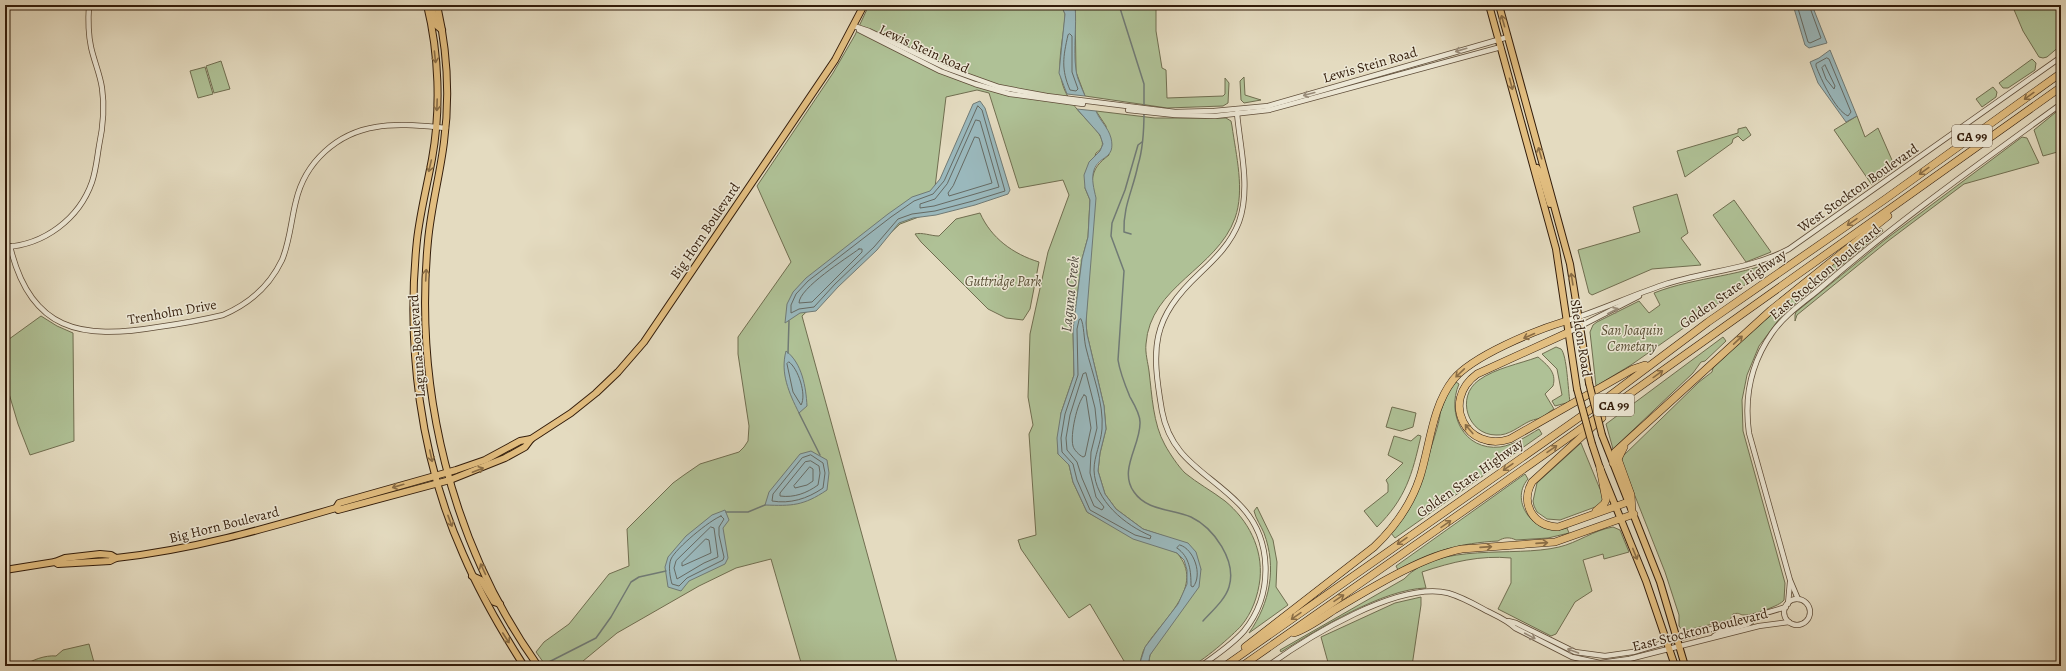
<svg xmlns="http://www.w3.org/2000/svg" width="2066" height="671" viewBox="0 0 2066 671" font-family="Alegreya,serif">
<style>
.green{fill:#afc196;stroke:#706e50}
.water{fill:#9ab8bc;stroke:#707a75}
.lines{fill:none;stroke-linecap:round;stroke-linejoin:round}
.shore{stroke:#666a63;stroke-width:1}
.stream{stroke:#707a75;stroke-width:1.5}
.minor-casing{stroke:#5e4c38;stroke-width:6}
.major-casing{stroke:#321c0a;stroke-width:8}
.highway-casing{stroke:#321c0a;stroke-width:8}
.minor{stroke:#ede8d6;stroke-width:4.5}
.major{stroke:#e2be80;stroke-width:6}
.highway{stroke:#e2be80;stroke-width:7}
.major-bridge-casing{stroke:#321c0a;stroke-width:8;stroke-linecap:butt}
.major-bridge{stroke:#e2be80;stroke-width:6}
.oneway{stroke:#8a6d45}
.oneway2{stroke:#998c7a}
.labels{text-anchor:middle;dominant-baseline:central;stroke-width:3;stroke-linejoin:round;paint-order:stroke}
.shield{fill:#ede8d6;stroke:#6a5947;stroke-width:1}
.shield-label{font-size:13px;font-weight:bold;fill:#321c0a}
.street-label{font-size:14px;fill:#321c0a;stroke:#ede8d6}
.park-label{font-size:14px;font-style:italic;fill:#584e34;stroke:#ede8d6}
.water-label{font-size:15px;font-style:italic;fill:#514b3f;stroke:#ede8d6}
</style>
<rect width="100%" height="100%" fill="#e4dbc0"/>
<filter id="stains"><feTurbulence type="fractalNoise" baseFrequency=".005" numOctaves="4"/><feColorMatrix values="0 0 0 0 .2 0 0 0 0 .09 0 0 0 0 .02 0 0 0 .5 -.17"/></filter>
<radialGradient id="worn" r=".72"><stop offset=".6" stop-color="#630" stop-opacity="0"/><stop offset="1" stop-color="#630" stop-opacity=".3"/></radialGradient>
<g class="green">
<path d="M869 5H1061L1065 14C1064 42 1053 69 1067 95 1072 103 1078 111 1084 117 1092 126 1113 143 1096 153L1085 188 1090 200 1088 237 1082 259 1073 329 1074 375 1061 413 1058 454 1069 465 1073 482 1087 512 1105 522 1177 553C1206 586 1163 619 1146 646 1142 651 1141 660 1139 666H1127L1090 604 1069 618 1021 549 1018 540 1036 535 1029 434 1033 425 1028 397 1030 334 1048 252 1069 195 1063 180 1019 188 989 93 977 90 946 97 932 212 900 224 802 316 898 666H802L771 559 736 568 699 586 617 633 577 666H546L536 652 544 642 569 624 609 574 629 566 627 529 673 483 684 475 700 464 739 452 744 447 748 441 749 426 738 354V337L791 262 757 186 833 73 855 35Z"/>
<polygon points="1075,5 1156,5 1156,31 1162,68 1166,70 1167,98 1223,96 1225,94 1225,78 1229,83 1228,103 1223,106 1167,108 1085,96 1076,72"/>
<polygon points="2012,5 2061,5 2061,45 2047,57 2043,58 2039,57 2023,31"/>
<polygon points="2032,59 2036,63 2035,70 2008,88 2003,88 1999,83"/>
<polygon points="221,61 230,89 214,93 206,66"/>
<polygon points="205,67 213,94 198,98 190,71"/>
<polygon points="1244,77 1245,95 1261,100 1244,103 1241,100 1240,81"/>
<polygon points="1993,87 1997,92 1996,97 1982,107 1976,99"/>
<polygon points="2061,108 2061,151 2043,156 2034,130"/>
<path d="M1096 111 1155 118H1226L1231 121 1232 126C1236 155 1245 190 1235 218 1217 269 1150 286 1146 344 1145 353 1148 363 1149 371 1152 395 1153 424 1165 445 1170 454 1178 466 1185 473 1197 483 1212 491 1225 501 1248 520 1263 548 1260 579 1258 596 1252 613 1241 626 1234 634 1199 665 1190 666 1177 668 1162 666 1148 666L1150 655 1201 569 1164 536 1143 529 1116 509 1105 494 1098 471 1100 453 1106 429 1104 406 1087 334 1086 323 1092 181C1094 167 1099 163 1109 155L1106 126Z"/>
<polygon points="1857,116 1865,137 1878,128 1895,167 1872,185 1834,130"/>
<polygon points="1746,127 1751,135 1743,141 1738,136 1733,139 1732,143 1685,177 1677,151 1738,133 1738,129"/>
<polygon points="2022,137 2027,138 2039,163 1964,184 1888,241 1797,315 1795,321 1795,315 1796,312 1886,239"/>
<polygon points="1677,194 1688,233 1681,238 1701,265 1652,269 1592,295 1589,293 1578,250 1640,232 1633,207"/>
<polygon points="1734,200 1771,252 1746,262 1713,215"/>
<path d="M980 213C991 238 1013 254 1039 262L1030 309 1023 320 1006 318 988 309 921 242 915 234C922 232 931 236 939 236L956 219Z"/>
<path d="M1881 228 1883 231 1783 314 1759 346 1747 375 1742 400 1743 431 1785 583 1784 600C1780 606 1753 615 1745 615 1738 615 1741 612 1733 614L1730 620 1683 631 1679 626V615L1665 572 1622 463V457L1699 382 1712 372 1713 368C1765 317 1821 272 1881 228Z"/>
<path d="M1786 256 1631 365 1596 386 1590 332 1593 325 1597 322 1639 301 1649 313 1660 305 1654 293C1697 276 1744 277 1786 256Z"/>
<polygon points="41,316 57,326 73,333 74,441 30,455 18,424 5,380 5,342"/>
<polygon points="1723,337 1726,341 1705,361 1701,362 1693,373 1613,449 1606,424"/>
<path d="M1556 347 1561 349C1567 355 1568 390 1570 402L1555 406 1552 401 1562 395 1557 369 1542 354Z"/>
<path d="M1538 357C1547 365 1557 372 1553 386L1545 394 1554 409C1550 411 1547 414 1544 416 1541 419 1534 419 1530 421 1519 426 1509 436 1496 435 1468 435 1455 397 1479 380 1496 368 1519 364 1538 357Z"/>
<path d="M1456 382 1459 384C1446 414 1464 451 1500 447 1514 445 1527 436 1539 429L1542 434 1395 538 1391 533C1397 526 1403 519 1408 511 1414 500 1442 419 1440 413L1448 392Z"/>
<polygon points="1392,407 1416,413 1413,427 1401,431 1386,427"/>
<path d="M1418 435 1421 436C1412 475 1406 498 1377 527L1364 511 1388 492V484L1386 480 1403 463 1388 455 1394 436 1411 441Z"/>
<polygon points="1581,443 1602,494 1603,500 1598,506 1560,520 1547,519 1537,512 1534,506 1533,501 1537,483"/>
<path d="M1525 474 1528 479C1508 502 1536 538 1567 528L1569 533 1548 538 1516 540C1510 537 1504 537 1498 541 1461 543 1430 551 1398 570L1396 566Z"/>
<path d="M1257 507 1273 540 1277 562 1276 587 1288 605 1249 633C1270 603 1277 568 1264 533 1261 526 1256 519 1254 511Z"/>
<path d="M1613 527 1620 530 1629 552 1604 559 1603 554 1583 560 1592 591 1575 602 1556 634 1551 636 1498 609 1511 583V558C1480 555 1452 562 1422 572L1426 588C1383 589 1318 629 1281 652L1280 650 1404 579C1439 541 1513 558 1559 547 1577 543 1594 530 1613 527Z"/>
<polygon points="1421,597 1421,605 1412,666 1329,666 1321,637 1395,603"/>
<path d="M89 644 95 666H23C32 660 45 655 56 656L63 650Z"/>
</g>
<g class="water">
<path d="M1061 5H1075C1077 27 1073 48 1076 70 1077 79 1082 88 1085 96L1067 94 1059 73 1065 14Z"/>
<polygon points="1793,5 1812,5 1827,43 1809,48 1805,45"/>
<polygon points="1830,50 1857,116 1846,122 1818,83 1810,62 1819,58"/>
<polygon points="980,101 985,108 1010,190 1008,194 975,205 936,215 913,218 899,223 877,250 838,287 816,311 800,313 785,323 787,304 793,292 806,278 888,214 912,197 930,191 940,179 973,104"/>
<path d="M1077 109 1096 111C1100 121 1108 127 1111 138 1116 160 1099 155 1094 170 1091 179 1094 189 1096 198L1086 323 1087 334 1104 406 1106 429 1100 453 1098 471 1105 494 1116 509 1143 529 1188 543 1196 552 1201 569 1199 587 1150 655 1148 666H1139L1145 647 1178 604 1187 584V570L1184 560 1177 553 1133 539 1087 512 1073 482 1069 465 1058 454 1057 438 1061 413 1074 375 1073 329 1082 259 1088 237 1090 200 1085 188 1084 175 1089 162 1100 151 1103 144 1100 135Z"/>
<path d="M786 351C802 363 806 387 807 406L799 413C789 393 780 373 786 351Z"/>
<path d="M811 451 827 460 829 473 827 490C803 506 792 506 765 505L769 492 800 454Z"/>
<polygon points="725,510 729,520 723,528 728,558 725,564 689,581 681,591 668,587 665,567 668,557 686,536 712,515"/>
</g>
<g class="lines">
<g class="shore">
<polyline points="1797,5 1808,42 1810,43 1821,38 1809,5"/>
<path d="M1070 34 1072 36V72L1078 89 1076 91 1070 90C1061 69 1063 57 1068 35Z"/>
<path d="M1827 58 1829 59 1851 112 1848 116C1835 110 1821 79 1816 66V64Z"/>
<polygon points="1825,65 1835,86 1834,89 1826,79 1822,68"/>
<polygon points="978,106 982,110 1005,191 973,201 935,211 912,214 898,219 874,247 835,284 814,307 799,309 791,313 791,305 796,294 808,281 891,217 914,201 933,194 944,181"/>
<polygon points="976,120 980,121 999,187 934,206 920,208 920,204 935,199 947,184"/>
<polygon points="975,137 979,138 992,183 949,196 948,193 953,186"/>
<path d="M859 249H862V252L812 302 799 303C799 288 847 258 859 249Z"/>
<path d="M1081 319C1084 324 1084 341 1086 348 1092 373 1104 403 1102 429 1101 443 1094 456 1094 470 1095 501 1125 525 1151 536L1150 539 1135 535 1090 510 1077 480 1073 464 1062 452 1061 438 1065 414 1078 375 1077 329 1079 320Z"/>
<path d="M789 362C798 368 807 395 801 405L793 392 787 364Z"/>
<polygon points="1086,373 1095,408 1097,428 1091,452 1090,473 1096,497 1104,507 1102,510 1094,506 1082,478 1077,462 1067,450 1066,438 1070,415 1083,374"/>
<path d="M1084 395 1086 396 1091 428 1085 456 1083 457C1079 455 1074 450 1073 446 1070 435 1077 403 1084 395Z"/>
<path d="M811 455 823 463 825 473 823 488C807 499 790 504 772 501L773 494 802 458Z"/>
<path d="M811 461 819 466 820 473 818 485C807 493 794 498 780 496V493L805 462Z"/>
<polygon points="810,467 813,469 813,481 807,485 795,488 794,486"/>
<path d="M721 516 724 519 719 527V535L724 557 723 560 687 578 679 586 672 584C670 577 668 566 671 559 676 548 710 520 721 516Z"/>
<polygon points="711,527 714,528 718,557 704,563 677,579 674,568 676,561"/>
<polygon points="706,539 709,540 711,553 682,566 682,563"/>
<path d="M1180 545C1194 549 1203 575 1193 587L1191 586C1191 571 1190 557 1177 548Z"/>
</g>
<g class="stream">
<polyline points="1119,5 1144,84 1144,106"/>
<path d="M1142 142 1138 145 1125 190 1112 223 1111 236 1124 271 1118 360C1120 373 1125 385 1130 397 1134 404 1140 414 1140 422 1141 445 1118 470 1134 492 1147 511 1172 509 1191 517 1214 528 1237 561 1229 587 1225 600 1212 611 1203 621"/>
<path d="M1131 234 1124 232C1123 206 1133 190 1138 165 1143 149 1144 129 1144 112"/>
<polyline points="788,353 789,321"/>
<polyline points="799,413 820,455"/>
<polyline points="726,512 748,512 765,505"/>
<polyline points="541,666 596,638 611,617 631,582 639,577 666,571"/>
</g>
<g class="minor-casing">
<g id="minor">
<polyline points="854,26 869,31 946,68 999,87 1047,96 1175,112 1214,111 1268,106 1508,37"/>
<polyline points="859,30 940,71 975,84 1010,94 1083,104"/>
<polyline points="1128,110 1175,115 1215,116 1269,110 1501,47"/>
<path d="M10 246C30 331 81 340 158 327 180 324 202 320 223 315 249 304 270 285 282 260 290 241 291 220 296 201 305 162 337 133 376 127 398 123 423 126 446 128"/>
<path d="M5 247C44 245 79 219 92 182 96 170 97 158 99 146 103 127 105 108 102 88 100 74 94 61 91 47 88 33 88 20 89 5"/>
<path d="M1566 321C1599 311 1630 296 1663 285 1705 271 1749 270 1789 249L2061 57"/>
<polyline points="1567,333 1639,296"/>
<path d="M1798 599 1790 580 1749 433C1744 397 1751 363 1772 333 1786 313 1806 301 1823 286 1898 221 1980 163 2061 104"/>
<circle cx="1797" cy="612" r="13"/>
<polyline points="1788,604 1790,582"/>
<polyline points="1508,621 1516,623 1575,652 1605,656 1633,652 1786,607"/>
<polyline points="1714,636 1720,632 1748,624 1751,622 1751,618"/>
<path d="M1201 666C1216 655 1232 645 1244 631 1274 594 1273 538 1239 504 1208 472 1171 460 1162 411 1151 347 1151 319 1200 273 1216 258 1231 243 1239 222 1251 188 1240 148 1237 113"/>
<path d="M1268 666C1308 637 1398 581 1448 593 1462 597 1474 604 1487 611 1497 616 1507 620 1515 628L1572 657 1600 663 1629 659 1759 626 1789 622"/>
</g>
</g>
<g class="major-casing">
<g id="major">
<path d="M427 5C439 54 441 109 432 159 427 186 420 213 417 240 406 345 420 458 463 554 480 594 501 630 524 666"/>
<polyline points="431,5 436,25 442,30"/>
<path d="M437 5C447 49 450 97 444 142 440 175 431 207 428 241 414 389 451 544 538 666"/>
<polyline points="1489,5 1556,249 1577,389"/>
<polyline points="1499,5 1570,264 1589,383"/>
<polyline points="1537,168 1541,174 1550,204"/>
<polyline points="1602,435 1660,582 1685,666"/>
<polyline points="1592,444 1600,468 1646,581 1675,666"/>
<polyline points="336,508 339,503 456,470 485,460 520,441 531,439"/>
<path d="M55 562 58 564 110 561 116 558C191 550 264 529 336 508L338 510 450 480 505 458 525 447 531 439 571 413 596 393 618 372 644 342 835 60 864 5"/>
<polyline points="5,570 55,562 65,558 100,554 111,555 116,558"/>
<polyline points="472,576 481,580 494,602 500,604"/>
</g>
</g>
<g class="highway-casing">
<g id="highway">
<path d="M1567 333 1477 374C1440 401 1466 453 1510 439L1633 369 1645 365"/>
<path d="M1602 418 1532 482C1520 504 1533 526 1558 527L1628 502"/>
<polyline points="1624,447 1618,459 1631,495 1632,511"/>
<polyline points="1613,463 1615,452 1771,310 1888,216"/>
<polyline points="1596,511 1604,504 1606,500 1600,468"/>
<path d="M1294 633C1307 629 1322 618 1334 610 1370 589 1420 557 1462 549L1555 542 1634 514"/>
<path d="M1245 647 1374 547C1395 527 1411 505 1420 477 1430 445 1432 407 1453 380 1472 356 1536 330 1566 321"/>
<polyline points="1225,666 1600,403 1708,322 1884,200 2061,73"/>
<polyline points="1242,666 1558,445 2061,87"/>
</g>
</g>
<use href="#minor" class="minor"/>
<use href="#major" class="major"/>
<use href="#highway" class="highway"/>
<g class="major-bridge-casing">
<g id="major-bridge">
<polyline points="1589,383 1602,435"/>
<polyline points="1577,389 1592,444"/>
</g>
</g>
<use href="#major-bridge" class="major-bridge"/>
</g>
<defs><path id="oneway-shaft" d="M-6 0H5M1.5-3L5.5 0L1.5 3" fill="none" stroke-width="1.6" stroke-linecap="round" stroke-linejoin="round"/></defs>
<g class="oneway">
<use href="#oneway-shaft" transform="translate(1503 21) rotate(-106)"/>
<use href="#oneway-shaft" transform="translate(435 57) rotate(84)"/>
<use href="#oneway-shaft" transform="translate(1511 84) rotate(75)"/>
<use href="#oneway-shaft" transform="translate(2029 96) rotate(144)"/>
<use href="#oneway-shaft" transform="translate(437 105) rotate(92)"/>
<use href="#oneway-shaft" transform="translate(1540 153) rotate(-106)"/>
<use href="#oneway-shaft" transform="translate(430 166) rotate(103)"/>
<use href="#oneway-shaft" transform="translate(1924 171) rotate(144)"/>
<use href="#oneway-shaft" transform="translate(1852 222) rotate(145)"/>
<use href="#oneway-shaft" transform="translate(426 275) rotate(-87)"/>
<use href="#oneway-shaft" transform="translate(1572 279) rotate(-99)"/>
<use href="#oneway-shaft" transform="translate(1529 336) rotate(156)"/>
<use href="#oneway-shaft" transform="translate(1738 340) rotate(-43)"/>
<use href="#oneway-shaft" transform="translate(1460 373) rotate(136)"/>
<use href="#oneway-shaft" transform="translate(1658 374) rotate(-36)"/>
<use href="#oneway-shaft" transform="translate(1469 429) rotate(-130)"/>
<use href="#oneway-shaft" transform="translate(1552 449) rotate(-35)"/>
<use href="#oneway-shaft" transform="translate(431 456) rotate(78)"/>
<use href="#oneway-shaft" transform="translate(1508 467) rotate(145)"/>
<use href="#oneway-shaft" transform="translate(478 470) rotate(-21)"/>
<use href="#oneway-shaft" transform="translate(398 486) rotate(164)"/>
<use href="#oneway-shaft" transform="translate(450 521) rotate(70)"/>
<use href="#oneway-shaft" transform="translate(1446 524) rotate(-35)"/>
<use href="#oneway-shaft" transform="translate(1402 541) rotate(145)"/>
<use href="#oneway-shaft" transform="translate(1542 543) rotate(-4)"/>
<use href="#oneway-shaft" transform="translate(1486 547) rotate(-4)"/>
<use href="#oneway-shaft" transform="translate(1635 554) rotate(68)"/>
<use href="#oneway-shaft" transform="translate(483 569) rotate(-115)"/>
<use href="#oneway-shaft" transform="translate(1339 598) rotate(-34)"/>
<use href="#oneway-shaft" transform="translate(1296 616) rotate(145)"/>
<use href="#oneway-shaft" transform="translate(506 638) rotate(57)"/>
</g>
<g class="oneway2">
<use href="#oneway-shaft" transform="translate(1461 50) rotate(164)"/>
<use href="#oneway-shaft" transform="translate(1309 94) rotate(165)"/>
<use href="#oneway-shaft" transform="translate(1613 311) rotate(-27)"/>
<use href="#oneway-shaft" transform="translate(1530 636) rotate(28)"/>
<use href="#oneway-shaft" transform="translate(1573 651) rotate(-160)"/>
</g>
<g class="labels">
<g class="shield">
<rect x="1952" y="125" width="40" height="22" rx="3"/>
<rect x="1594" y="394" width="40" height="22" rx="3"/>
</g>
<g class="shield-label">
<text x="1972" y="136">CA 99</text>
<text x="1614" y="405">CA 99</text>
</g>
<g class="street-label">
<text transform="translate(924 49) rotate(25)">Lewis Stein Road</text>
<text transform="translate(1370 65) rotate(-16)">Lewis Stein Road</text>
<text transform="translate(1858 188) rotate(-35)">West Stockton Boulevard</text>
<text transform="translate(705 231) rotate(-56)">Big Horn Boulevard</text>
<text transform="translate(1825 272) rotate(-40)">East Stockton Boulevard</text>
<text transform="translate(1733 289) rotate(-35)">Golden State Highway</text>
<text transform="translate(172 312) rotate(-10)">Trenholm Drive</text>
<text transform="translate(1581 338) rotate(81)">Sheldon Road</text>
<text transform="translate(417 346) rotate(-94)">Laguna Boulevard</text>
<text transform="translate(1470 478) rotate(-35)">Golden State Highway</text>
<text transform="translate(224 525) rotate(-14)">Big Horn Boulevard</text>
<text transform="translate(1700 630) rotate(-14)">East Stockton Boulevard</text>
</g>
<g class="park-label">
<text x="1003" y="281">Guttridge Park</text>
<text x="1632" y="330">San Joaquin<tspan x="1632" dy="16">Cemetary</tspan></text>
</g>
<g class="water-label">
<text transform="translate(1070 294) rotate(-84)">Laguna Creek</text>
</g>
</g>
<rect width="2066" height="671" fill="none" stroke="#e4dbc0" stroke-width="20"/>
<rect x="6" y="6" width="2054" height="659" fill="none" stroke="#321c0a" stroke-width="2"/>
<rect x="10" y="10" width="2046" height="651" fill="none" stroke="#321c0a"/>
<rect width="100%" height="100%" filter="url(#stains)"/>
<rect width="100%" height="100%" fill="url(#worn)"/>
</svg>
